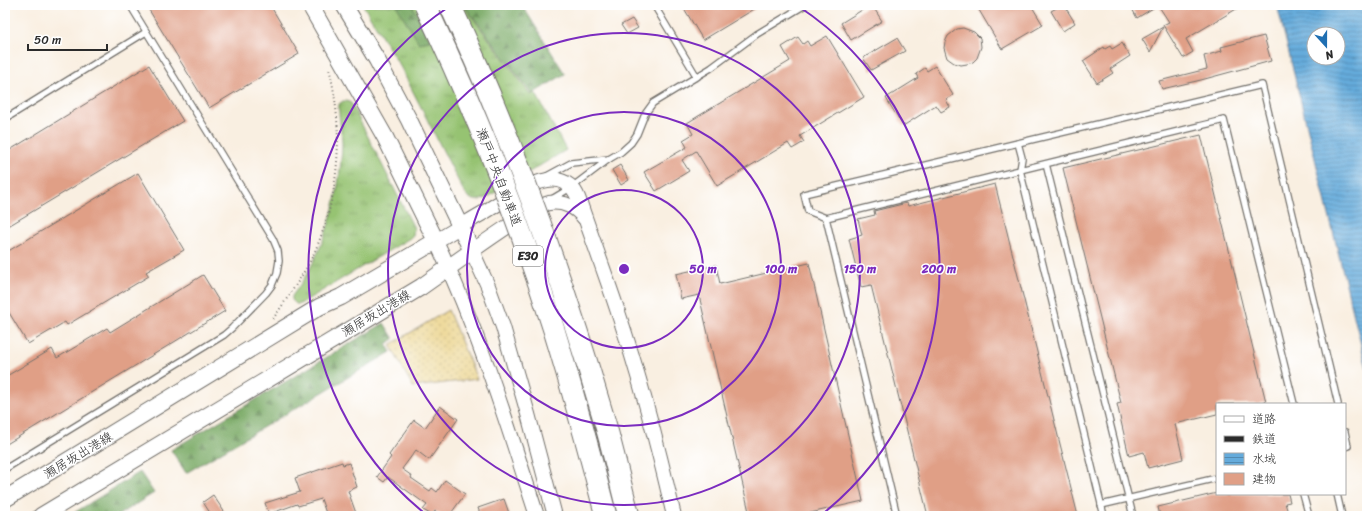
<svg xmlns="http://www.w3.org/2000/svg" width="1372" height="521" viewBox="0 0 1372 521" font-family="Sriracha,'Klee One',sans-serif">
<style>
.grass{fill:url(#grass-tufts);stroke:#60774e}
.forest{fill:url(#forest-firs);stroke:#526a48}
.sand{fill:url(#sand-dots);stroke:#8c8264}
.water{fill:url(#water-rules);stroke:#486b83;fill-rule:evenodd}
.building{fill:#e09f86}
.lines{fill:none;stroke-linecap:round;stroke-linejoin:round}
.service-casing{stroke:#73706b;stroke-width:8}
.tertiary-casing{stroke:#73706b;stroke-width:16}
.secondary-casing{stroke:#73706b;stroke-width:18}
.path{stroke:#73706b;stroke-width:2;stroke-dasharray:1 3;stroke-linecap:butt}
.service{stroke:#fff;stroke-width:5.5}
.tertiary{stroke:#fff;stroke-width:14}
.secondary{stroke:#fff;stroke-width:16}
.rail-casing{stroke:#2b2b2b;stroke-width:4.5}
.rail{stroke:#fff;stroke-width:3;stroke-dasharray:9;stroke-linecap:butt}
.motorway-bridge-casing{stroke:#73706b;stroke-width:23;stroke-linecap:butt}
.motorway-bridge{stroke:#fff;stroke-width:21}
.ring{fill:none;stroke:#7b2cbf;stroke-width:2}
.labels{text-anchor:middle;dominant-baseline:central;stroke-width:3;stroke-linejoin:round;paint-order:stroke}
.shield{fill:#fff;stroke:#6b6b6b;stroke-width:1}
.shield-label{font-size:12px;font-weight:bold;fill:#2b2b2b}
.street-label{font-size:13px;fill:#2b2b2b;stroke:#fff}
.centre{fill:#7b2cbf;stroke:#fff;stroke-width:2}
.ring-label{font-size:12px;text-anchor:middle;font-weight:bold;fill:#7b2cbf;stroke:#fff;stroke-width:3;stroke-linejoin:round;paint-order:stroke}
</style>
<defs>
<pattern id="grass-tufts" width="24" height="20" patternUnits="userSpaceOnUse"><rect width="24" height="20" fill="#96c372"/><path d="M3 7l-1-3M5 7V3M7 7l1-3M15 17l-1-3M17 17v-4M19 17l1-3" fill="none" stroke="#7b9f5e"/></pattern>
<pattern id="forest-firs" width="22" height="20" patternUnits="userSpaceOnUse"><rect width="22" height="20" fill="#78a964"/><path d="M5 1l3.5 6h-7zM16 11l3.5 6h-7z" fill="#638a53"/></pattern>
<pattern id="sand-dots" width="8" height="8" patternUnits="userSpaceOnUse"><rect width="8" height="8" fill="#eeda9e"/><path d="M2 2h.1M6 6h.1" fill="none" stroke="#cb8" stroke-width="1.8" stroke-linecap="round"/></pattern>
<pattern id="water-rules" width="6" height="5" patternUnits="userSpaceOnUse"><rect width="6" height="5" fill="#65abdb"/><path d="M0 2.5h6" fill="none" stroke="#538bb2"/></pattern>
</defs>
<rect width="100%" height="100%" fill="#fff"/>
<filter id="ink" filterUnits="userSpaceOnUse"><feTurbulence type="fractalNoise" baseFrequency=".025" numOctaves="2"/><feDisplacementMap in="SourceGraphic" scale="8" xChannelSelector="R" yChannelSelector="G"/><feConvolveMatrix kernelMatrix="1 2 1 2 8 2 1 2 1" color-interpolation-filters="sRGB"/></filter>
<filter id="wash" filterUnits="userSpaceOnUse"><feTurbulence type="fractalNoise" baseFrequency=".012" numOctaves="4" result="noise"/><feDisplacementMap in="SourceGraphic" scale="16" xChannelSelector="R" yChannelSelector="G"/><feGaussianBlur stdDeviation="0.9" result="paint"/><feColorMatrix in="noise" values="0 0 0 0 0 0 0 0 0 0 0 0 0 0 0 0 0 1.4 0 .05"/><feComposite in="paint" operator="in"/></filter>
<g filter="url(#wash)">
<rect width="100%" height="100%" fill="#f9efe1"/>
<g class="grass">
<polygon points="363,5 463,5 531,95 535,92 566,150 486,198 480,200 473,200 468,197 464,192 401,68"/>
<path d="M343 101H347L351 103 414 228 413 235 410 238 300 304H296L292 300V296C325 253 340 198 342 144 342 131 338 117 339 104Z"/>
</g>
<g class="forest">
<polygon points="396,5 412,5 430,41 419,43"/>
<polygon points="464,5 522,5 565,74 532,94"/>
<polygon points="384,323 394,339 386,344 391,352 186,473 171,450"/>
<polygon points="140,472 154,493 117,516 69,516"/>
</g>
<polygon class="sand" points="448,310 477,379 413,387 390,345"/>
<path class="water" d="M1277 5H1367V369ZM1314 34H1338V58H1314Z"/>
<g id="blocks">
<g class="building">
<polygon points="146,5 270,5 299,54 209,108"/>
<polygon points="682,5 761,5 703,40"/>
<polygon points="870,5 872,5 882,21 851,40 841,23"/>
<polygon points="976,5 1031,5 1043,25 1002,49"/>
<polygon points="1062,5 1064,5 1075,23 1063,31 1051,11"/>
<polygon points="1130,5 1158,5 1137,18"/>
<polygon points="1158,5 1243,5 1186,39 1193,52 1183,58 1163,25 1169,22"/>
<polygon points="632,19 638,28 627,34 621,25"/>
<polygon points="1163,27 1150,52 1142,39"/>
<polygon points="963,28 974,32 980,38 981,47 977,58 973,62 967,64 961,65 954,63 947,58 944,48 945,42 948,36 957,29"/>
<polygon points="827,36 864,97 800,136 804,142 792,149 788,143 717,186 696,151 682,160 689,171 656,191 644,172 687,147 683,140 693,134 687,123 790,61 782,47 798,37 803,44 807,41 810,46"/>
<polygon points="1264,36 1271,61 1201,80 1162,89 1159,81 1207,69 1204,56 1222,51 1221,47"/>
<polygon points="897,38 905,51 871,70 863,58"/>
<polygon points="1122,43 1130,56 1110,69 1113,73 1097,83 1083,61 1104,47 1105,49 1110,46 1112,49"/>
<polygon points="149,65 183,121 5,228 5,153"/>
<polygon points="935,66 953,95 946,100 950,107 941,112 936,105 903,126 886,98 918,78 916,74 925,68 927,71"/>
<polygon points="1201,135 1266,402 1259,404 1217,404 1217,414 1175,424 1183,459 1148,468 1144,452 1129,456 1117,404 1121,403 1063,168"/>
<polygon points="620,165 629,180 621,185 612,170"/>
<polygon points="138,173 184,250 146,272 149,276 67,325 65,322 28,344 5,306 5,253"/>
<polygon points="995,184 1078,516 928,516 871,285 861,287 849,239 862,235 858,219 875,215 874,211 907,203 908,206"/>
<polygon points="809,263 863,501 797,516 750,516 699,295 681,299 676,274 716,265 720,284"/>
<polygon points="203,275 225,311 5,445 5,377 52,349 57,358 107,328 110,332"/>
<polygon points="440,406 458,419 429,460 416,450 402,469 412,476 411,478 430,491 432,488 437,492 445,480 465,494 449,516 442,516 435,511 432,515 423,510 427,505 388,477 384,482 377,477 391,457 389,455 414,420 425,428"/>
<polygon points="342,462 343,465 349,463 357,487 348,491 357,516 327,516 321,499 298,506 297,504 269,514 265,503 300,492 295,478"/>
<polygon points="1217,493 1217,494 1288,494 1290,502 1285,503 1289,516 1160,516 1158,507"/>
<polygon points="213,495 227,516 212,516 203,502"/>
<polygon points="504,499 510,516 481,516 478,508"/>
</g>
</g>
</g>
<g filter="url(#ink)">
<use href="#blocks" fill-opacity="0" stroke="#73706b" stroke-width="1"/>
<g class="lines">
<g class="service-casing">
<g id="service">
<polyline points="654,5 697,77"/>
<polyline points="5,119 146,32"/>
<polyline points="1018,143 1262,85 1338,404"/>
<polyline points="1046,164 1133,516"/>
<polyline points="547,176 571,163 609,159"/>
<polyline points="552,199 572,187 609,159 621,152 631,143 637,134 645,114 653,103 711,68 757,34 805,5"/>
<polyline points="826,218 808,211 804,194 1018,143 1022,158 1020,170 1224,120 1294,404"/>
<polyline points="1345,432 1348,446 1345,447"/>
<polyline points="5,469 224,335 232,328 266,293 272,285 277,273 279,261 278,251 273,239 130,5"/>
<polyline points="1303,494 1309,516"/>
<polyline points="1337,494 1342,516"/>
<polyline points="1101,505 1217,478"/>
<polyline points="897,516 826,218 1020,170 1104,516"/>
</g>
</g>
<g class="tertiary-casing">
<g id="tertiary">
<path d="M537 516C507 423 478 329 436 241 452 232 467 222 483 213 502 202 536 176 558 180 571 183 576 191 580 203 592 238 605 273 617 309 640 377 658 446 674 516"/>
<path d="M555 516 528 414 503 327 488 286 472 251C489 239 506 227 524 216 532 212 540 205 549 203 563 201 576 207 584 218"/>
</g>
</g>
<g class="secondary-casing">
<g id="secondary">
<polyline points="5,499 319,307 341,297 436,241 385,137 310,5"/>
<polyline points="41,516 421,287 472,251 409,120 377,60 344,5"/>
</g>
</g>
<path class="path" d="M273 319C289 295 307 271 318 244 341 187 343 126 329 68"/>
<use href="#service" class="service"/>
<use href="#tertiary" class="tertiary"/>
<use href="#secondary" class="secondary"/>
<g class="rail-casing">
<path id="rail" d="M440 5C489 108 531 215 566 323 587 387 603 451 620 516"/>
</g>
<use href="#rail" class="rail"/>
<g class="motorway-bridge-casing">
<g id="motorway-bridge">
<path d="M425 5C475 110 519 219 554 330 573 392 590 454 606 516"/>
<path d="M450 5C512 137 562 276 603 416 613 449 620 483 629 516"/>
</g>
</g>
<use href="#motorway-bridge" class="motorway-bridge"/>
</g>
</g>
<g class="ring">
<circle cx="624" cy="269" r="79"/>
<circle cx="624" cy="269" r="157"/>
<circle cx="624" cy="269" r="236"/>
<path d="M428 516A315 315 0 0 1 450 6M798 6A315 315 0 0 1 820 516"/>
</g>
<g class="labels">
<rect class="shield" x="513" y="246" width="30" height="20" rx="3"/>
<g class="shield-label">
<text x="528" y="256">E30</text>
</g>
<g class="street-label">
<text transform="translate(499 177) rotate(69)">瀬戸中央自動車道</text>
<text transform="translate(376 313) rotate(-31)">瀬居坂出港線</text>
<text transform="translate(78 455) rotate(-31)">瀬居坂出港線</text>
</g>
</g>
<circle cx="624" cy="269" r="6" class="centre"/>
<g class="ring-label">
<text x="703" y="273">50 m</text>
<text x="781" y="273">100 m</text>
<text x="860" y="273">150 m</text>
<text x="939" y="273">200 m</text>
</g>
<rect width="1372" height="521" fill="none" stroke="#fff" stroke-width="20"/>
<rect x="1216" y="403" width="130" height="92" fill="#ffffff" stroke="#aaaaaa"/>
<rect x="1224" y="416" width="20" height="6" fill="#ffffff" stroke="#aaaaaa"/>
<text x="1252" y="423" font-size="12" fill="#2b2b2b">道路</text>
<rect x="1224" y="436" width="20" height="6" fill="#2b2b2b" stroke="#aaaaaa"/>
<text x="1252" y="443" font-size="12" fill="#2b2b2b">鉄道</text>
<rect x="1224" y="453" width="20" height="12" fill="url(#water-rules)" stroke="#aaaaaa"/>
<text x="1252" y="463" font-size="12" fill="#2b2b2b">水域</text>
<rect x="1224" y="473" width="20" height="12" fill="#e09f86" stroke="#aaaaaa"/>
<text x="1252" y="483" font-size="12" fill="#2b2b2b">建物</text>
<g transform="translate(1326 46) rotate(159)"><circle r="19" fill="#ffffff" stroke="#aaaaaa"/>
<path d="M0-3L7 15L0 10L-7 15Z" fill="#1f6fb2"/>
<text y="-6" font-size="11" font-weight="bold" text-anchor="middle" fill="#2b2b2b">N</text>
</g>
<path d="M28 44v6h79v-6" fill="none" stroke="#2b2b2b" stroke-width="2"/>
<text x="34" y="44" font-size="12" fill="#2b2b2b" stroke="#ffffff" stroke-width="3" paint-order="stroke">50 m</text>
</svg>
